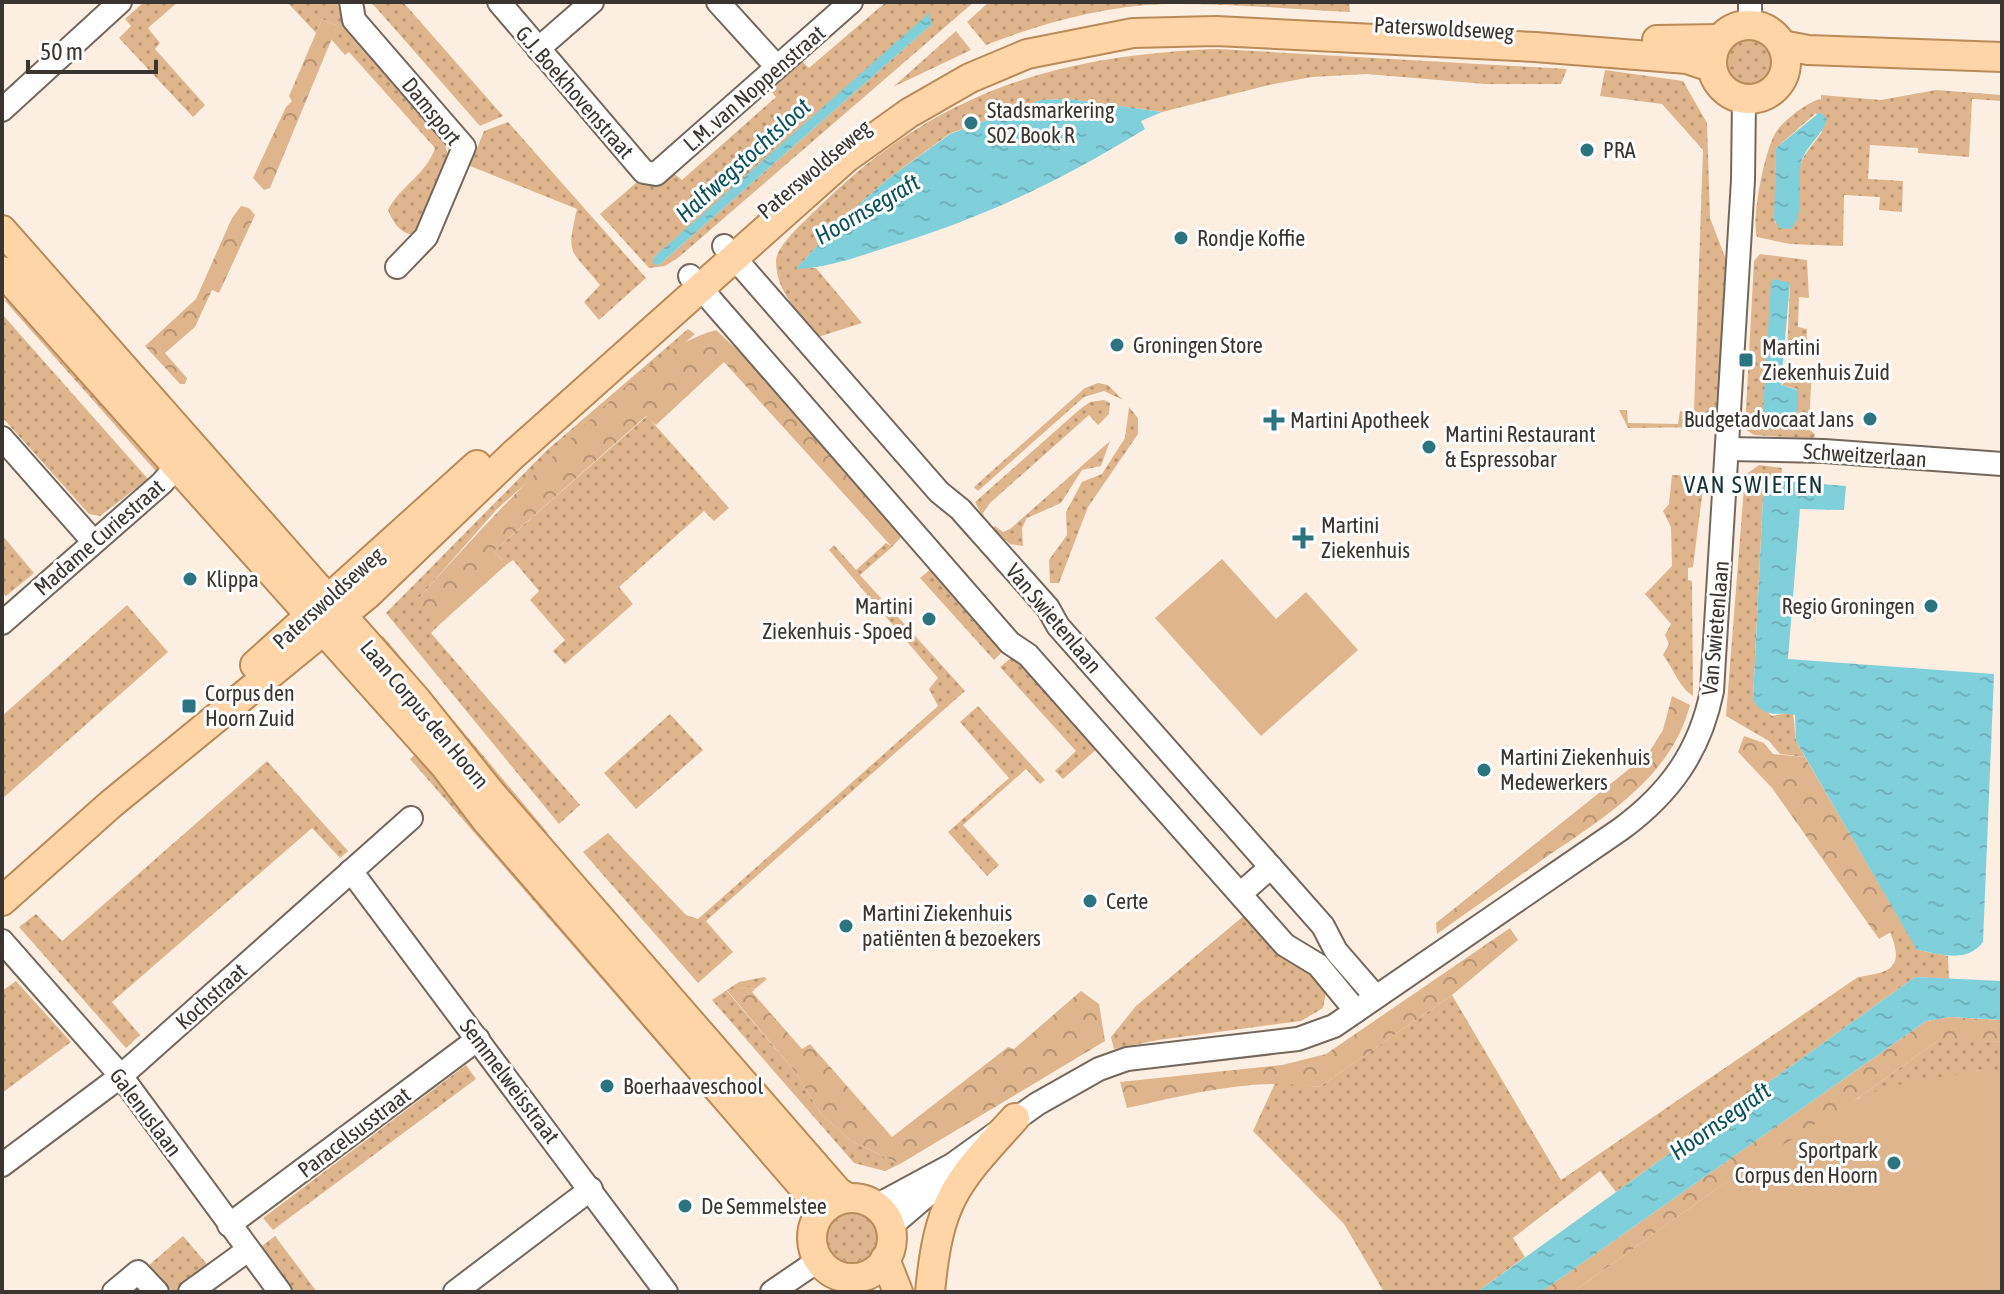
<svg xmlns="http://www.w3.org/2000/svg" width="2004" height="1294" viewBox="0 0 2004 1294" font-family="'Asap Condensed',sans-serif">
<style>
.grass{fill:url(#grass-dots);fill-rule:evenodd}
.forest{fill:url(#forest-crowns)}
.park{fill:#dfb58d}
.water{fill:url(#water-ripples)}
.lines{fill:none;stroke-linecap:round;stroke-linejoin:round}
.minor-casing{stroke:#74685c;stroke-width:26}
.major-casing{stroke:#ba8a58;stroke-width:32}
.minor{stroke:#fff;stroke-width:22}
.major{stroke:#ffd4a7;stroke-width:28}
.poi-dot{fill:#2c747f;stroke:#fefefe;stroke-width:3}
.labels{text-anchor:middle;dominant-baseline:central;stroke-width:6;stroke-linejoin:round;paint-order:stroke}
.street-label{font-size:22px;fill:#3a3530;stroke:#fefefe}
.poi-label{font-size:22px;fill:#3a3530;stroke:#fefefe;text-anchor:start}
.water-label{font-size:24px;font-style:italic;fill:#09515b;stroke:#fefefe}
.neighbourhood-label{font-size:24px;letter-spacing:2px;fill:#123439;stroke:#fefefe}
</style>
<defs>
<pattern id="grass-dots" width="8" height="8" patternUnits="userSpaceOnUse" patternTransform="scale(2)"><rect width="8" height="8" fill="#dfb58d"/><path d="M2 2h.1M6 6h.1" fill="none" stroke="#b69474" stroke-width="1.8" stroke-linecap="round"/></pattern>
<pattern id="forest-crowns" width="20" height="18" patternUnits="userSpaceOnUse" patternTransform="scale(2)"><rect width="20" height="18" fill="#dfb58d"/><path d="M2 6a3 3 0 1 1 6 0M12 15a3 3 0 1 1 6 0" fill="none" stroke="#b69474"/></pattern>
<pattern id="water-ripples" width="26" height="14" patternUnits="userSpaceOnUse" patternTransform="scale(2)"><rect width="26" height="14" fill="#80d0dc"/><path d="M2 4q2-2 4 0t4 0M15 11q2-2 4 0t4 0" fill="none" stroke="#6fb3bd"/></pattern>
</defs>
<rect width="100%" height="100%" fill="#fceee1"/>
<g class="grass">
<polygon points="144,2 178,2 148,28 160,43 155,49 205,105 193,117 119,38 131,26 125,19"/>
<path d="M287 2H337L342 19 442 137 447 151V164L419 234C402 237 394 224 388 210 400 186 426 175 435 148L349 52 345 55 331 39 337 26 322 19 316 33Z"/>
<polygon points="371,2 403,2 503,116 480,126"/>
<path d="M886 2H974L679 257 665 266 649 268 600 214 643 177 672 172 682 180 776 97 767 87 799 58 809 68ZM932 24 659 265 653 258Z"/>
<path d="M989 2H1349L1350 12C1289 9 1226 3 1165 4 1103 6 1043 23 986 45L967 22Z"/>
<polygon points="956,31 971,50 893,87"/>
<circle cx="1751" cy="61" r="24"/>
<path d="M1218 49 1567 69 1561 84H1485L1367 74 1312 77 1269 85 1162 112 1069 99 1041 100 949 134 889 178 837 224 797 268H816L862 323 818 337C799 311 776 293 776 261 776 245 810 216 821 205 938 91 1058 55 1218 49Z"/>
<polygon points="1605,70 1683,81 1707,123 1710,218 1727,262 1717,420 1710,427 1628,428 1619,410 1627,410 1628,423 1678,424 1680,411 1694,411 1703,150 1662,104 1600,96"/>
<path d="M1936 90 2002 95V101L1972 99 1969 157 1918 153V148L1870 145 1868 179 1903 181 1902 212 1879 210 1880 197 1844 195 1843 246 1790 244 1757 237C1751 218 1765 149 1776 132 1783 121 1808 101 1821 99V95L1881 100ZM1816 113 1822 132 1804 156 1775 224 1776 148Z"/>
<path d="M508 122 646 278 599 320 584 302 600 285C570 248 566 257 577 209L470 166 484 131Z"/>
<polygon points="1760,254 1807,260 1809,298 1799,297 1798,327 1807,329 1806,353 1787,355 1790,283 1765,413 1796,422 1797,389 1781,385 1795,376 1811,383 1809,430 1815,434 1814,439 1754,435 1745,429 1754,261"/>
<polygon points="12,294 167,471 161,477 5,301"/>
<polygon points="2,314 148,479 100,516 89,514 2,417"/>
<polygon points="688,329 695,334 497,509 419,598 440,624 431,633 580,805 559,824 386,613 546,451"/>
<polygon points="1098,383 1108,385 1123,400 1104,391 1084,397 978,491 974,487 1085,388"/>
<polygon points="1104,400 1110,403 1109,414 1098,425 1089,415 990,503 983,513 985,521 975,502 1079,410 1090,402"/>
<polygon points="1129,407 1138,418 1138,434 1088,507 1059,583 1050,583 1049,560 1067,535 1066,512 1082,482 1102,474 1125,438"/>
<polygon points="647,416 729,508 714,521 704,511 619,587 633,604 565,664 553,651 565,640 530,600 539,591 513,560 506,565 494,551"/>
<polygon points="1110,441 1101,466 1082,470 1061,503 1027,518 1022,528 1023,546 1010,544 992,528 995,526 1003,532 1010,529"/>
<polygon points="1759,465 1782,468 1781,481 1773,480 1763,497 1753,700 1772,716 1793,712 1796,741 1805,757 1780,754 1769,741 1726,716 1745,475"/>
<path d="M1672 475 1696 476 1704 480 1693 567 1688 568V580L1692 581 1693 696C1678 686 1674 669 1663 655L1669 644 1665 635 1671 624 1645 594 1672 566 1671 527 1663 511 1669 504Z"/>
<polygon points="2,535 34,573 6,596 2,592"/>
<polygon points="886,543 892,547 860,575 965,691 706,921 733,952 698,983 583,852 608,833 686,915 698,919 938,706 929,689 938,678 829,550 834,545 856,570"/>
<polygon points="932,568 1004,650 994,660 920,578"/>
<polygon points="127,605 168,652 2,799 2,716"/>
<polygon points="383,636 548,833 543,834 379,639"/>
<polygon points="1011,658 1022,663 1098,748 1063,779 1055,771 1076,751 1000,667"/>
<polygon points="978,706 1045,780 1040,784 1026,769 963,825 999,865 987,876 948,832 1009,778 960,722"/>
<polygon points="670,714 703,750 636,809 604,773"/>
<polygon points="418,752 794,1185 787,1192 410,759"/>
<polygon points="267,761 348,851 340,858 312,828 112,1002 140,1035 126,1048 19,927 36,914 62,941"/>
<polygon points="1246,914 1327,987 1323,1008 1301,1021 1158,1040 1114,1049 1111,1037 1136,1006"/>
<path d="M1903 925 1918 950 1948 956 1949 979 1915 977 1616 1192 1600 1171 1513 1238 1525 1257 1477 1292H1384L1344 1224 1253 1131 1276 1081 1319 1087 1452 995 1561 1180 1858 977C1890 972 1905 969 1890 932Z"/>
<polygon points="764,977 767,979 755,989 746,987 727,991 796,1073 821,1114 851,1141 900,1164 885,1171 854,1163 712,1000 739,982"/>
<polygon points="16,981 71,1042 2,1093 2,991"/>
<polygon points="1948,1040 2002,1042 2002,1070 1981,1070 1858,1098 1937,1041"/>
<polygon points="466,1065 476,1079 273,1230 263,1218"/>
<circle cx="852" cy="1237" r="25"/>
<polygon points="183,1236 212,1270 182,1292 173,1292 149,1265"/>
<polygon points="275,1236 317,1292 290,1292 258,1249"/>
</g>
<g class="forest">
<polygon points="322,19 337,26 270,188 264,190 253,178 286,107 292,101 289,96"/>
<polygon points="241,206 249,208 255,215 219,293 212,290 195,327 165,353 187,378 185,384 180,384 145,346 196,299 232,218"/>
<path d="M716 330 760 371 896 526 902 536 892 547 724 362 656 425 646 416 494 551 506 565 440 624 419 607V598C472 538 526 481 584 426 621 391 666 343 716 330Z"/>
<path d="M1672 696 1690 705C1671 779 1601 819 1542 860 1507 885 1472 909 1437 934L1436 923 1648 754 1663 730Z"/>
<polygon points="1744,736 1764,743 1773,754 1805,757 1903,925 1879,939 1772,788 1738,752"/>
<path d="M1510 928 1518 940 1452 995 1319 1087C1252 1077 1192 1094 1127 1108L1120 1082 1282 1065 1326 1054Z"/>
<polygon points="746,987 755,989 752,992 802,1049 810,1044 892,1137 1008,1047 1014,1049 1081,991 1099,1004 1105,1041 900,1164 851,1141 821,1114 796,1073 727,990"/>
<polygon points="1951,1017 2002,1020 2002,1042 1937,1041 1858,1098 1716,1189 1573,1292 1541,1292 1926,1021"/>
</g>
<g class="park">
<polygon points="1222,559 1276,619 1306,592 1358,650 1261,736 1155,618"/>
<polygon points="1981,1070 2002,1070 2002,1292 1573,1292 1716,1189 1847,1103 1886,1087"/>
</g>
<g class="water">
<polygon points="929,13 932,24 659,265 653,264 653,258"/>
<path d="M1069 99 1162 112 1141 121 1145 129C1058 182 988 216 891 246 860 256 828 268 796 269L837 224 889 178 950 134 1041 100Z"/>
<path d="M1820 112 1827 119C1822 137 1806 145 1801 163 1797 181 1806 217 1790 229L1779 228 1774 219 1776 148Z"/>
<polygon points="1774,279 1790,283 1781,385 1798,390 1798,422 1772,418 1763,411 1771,282"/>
<path d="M1773 480 1846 486 1844 510 1800 509 1788 659 1994 674 1983 942C1966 964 1942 954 1917 950L1796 741 1795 715C1778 711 1766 720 1753 700L1763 497Z"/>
<polygon points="1915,977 2002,981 2002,1020 1951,1017 1926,1021 1541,1292 1477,1292"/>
</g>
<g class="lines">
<g class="minor-casing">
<g id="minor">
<polyline points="351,2 354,20 464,147 426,237 397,267"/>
<polyline points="499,2 644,172 656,174 851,2"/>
<polyline points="718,2 777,67"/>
<polyline points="1750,24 1750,2"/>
<polyline points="538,49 592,2"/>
<polyline points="2,110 120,2"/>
<polyline points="724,246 939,492 960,509 1048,608 1058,626 1323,926 1336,951 1376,997"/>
<polyline points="690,276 1010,643 1028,655 1285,945 1318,965 1356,1011"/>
<polyline points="2,438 93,541"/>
<polyline points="1728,449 1824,451 2002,464"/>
<polyline points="2,623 162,483 187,454"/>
<polyline points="351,871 666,1292"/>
<polyline points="1240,894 1271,867"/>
<polyline points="2,941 121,1076 280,1292"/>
<polyline points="2,1165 121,1076 411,818"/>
<path d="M876 1206 952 1165 1037 1104 1099 1069 1127 1059 1298 1039 1334 1026 1621 829C1670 793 1700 751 1712 691L1743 180 1744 99"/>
<polyline points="229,1225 478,1039"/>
<polyline points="890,1227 932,1191 948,1169"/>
<polyline points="114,1292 138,1272 157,1292"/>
<polyline points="190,1292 248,1250"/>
<polyline points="455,1292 591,1189"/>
<polyline points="772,1292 819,1260"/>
</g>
</g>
<g class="major-casing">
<g id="major">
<circle cx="1749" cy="62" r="37"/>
<polyline points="1657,40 1719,39"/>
<polyline points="1782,45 1808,50 2002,57"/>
<polyline points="2,230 415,698 490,792 838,1192 848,1198"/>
<polyline points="2,271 445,766 486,820 818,1204 821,1212"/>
<polyline points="255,665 477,465"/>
<polyline points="2,901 111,804 368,594 513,455 846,158 909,113 970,78 1027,54 1133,33 1216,31 1535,47 1687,59 1711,67"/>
<circle cx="852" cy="1238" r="40"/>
<polyline points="885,1259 898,1292"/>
<path d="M930 1292C939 1200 954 1185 1015 1118"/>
</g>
</g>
<use href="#minor" class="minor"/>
<use href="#major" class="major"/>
</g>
<g class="poi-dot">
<circle cx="971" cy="123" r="8"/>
<circle cx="1587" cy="150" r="8"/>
<circle cx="1181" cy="238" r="8"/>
<circle cx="1117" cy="345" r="8"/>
<rect x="1738" y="352" width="16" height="16" rx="4"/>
<circle cx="1870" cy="419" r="8"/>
<path d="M1270 408h8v8h8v8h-8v8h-8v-8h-8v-8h8z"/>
<circle cx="1429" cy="447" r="8"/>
<path d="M1299 526h8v8h8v8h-8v8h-8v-8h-8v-8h8z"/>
<circle cx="190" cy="579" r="8"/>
<circle cx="1931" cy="606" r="8"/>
<circle cx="929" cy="619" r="8"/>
<rect x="181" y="698" width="16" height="16" rx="4"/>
<circle cx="1484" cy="770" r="8"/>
<circle cx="1090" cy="901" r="8"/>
<circle cx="846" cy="926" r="8"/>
<circle cx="607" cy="1086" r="8"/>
<circle cx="1894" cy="1163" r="8"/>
<circle cx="685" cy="1206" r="8"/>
</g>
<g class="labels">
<g class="street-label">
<text transform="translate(1444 28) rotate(3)">Paterswoldseweg</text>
<text transform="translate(754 88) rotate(-41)">L.M. van Noppenstraat</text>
<text transform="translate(575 92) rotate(49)">G.J. Boekhovenstraat</text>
<text transform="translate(432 111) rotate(51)">Damsport</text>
<text transform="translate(814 169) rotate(-40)">Paterswoldseweg</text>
<text transform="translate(1865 455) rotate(4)">Schweitzerlaan</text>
<text transform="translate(99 537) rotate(-41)">Madame Curiestraat</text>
<text transform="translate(328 598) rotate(-42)">Paterswoldseweg</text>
<text transform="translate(1054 618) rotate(50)">Van Swietenlaan</text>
<text transform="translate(1715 628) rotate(-85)">Van Swietenlaan</text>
<text transform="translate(425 714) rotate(50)">Laan Corpus den Hoorn</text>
<text transform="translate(211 996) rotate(-42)">Kochstraat</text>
<text transform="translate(510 1081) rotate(53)">Semmelweisstraat</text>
<text transform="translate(146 1112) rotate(53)">Galenuslaan</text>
<text transform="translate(354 1132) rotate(-37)">Paracelsusstraat</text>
</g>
<g class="poi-label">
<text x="987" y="110">Stadsmarkering<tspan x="987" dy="25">S02 Book R</tspan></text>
<text x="1603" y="150">PRA</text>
<text x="1197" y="238">Rondje Koffie</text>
<text x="1133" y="345">Groningen Store</text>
<text x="1762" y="347">Martini<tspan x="1762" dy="25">Ziekenhuis Zuid</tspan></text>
<text x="1854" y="419" text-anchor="end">Budgetadvocaat Jans</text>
<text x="1290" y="420">Martini Apotheek</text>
<text x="1445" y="434">Martini Restaurant<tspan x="1445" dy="25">&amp; Espressobar</tspan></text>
<text x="1321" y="525">Martini<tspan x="1321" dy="25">Ziekenhuis</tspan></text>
<text x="206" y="579">Klippa</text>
<text x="913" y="606" text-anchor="end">Martini<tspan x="913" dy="25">Ziekenhuis - Spoed</tspan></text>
<text x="1915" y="606" text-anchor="end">Regio Groningen</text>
<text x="205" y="693">Corpus den<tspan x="205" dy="25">Hoorn Zuid</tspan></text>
<text x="1500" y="757">Martini Ziekenhuis<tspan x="1500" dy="25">Medewerkers</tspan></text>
<text x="1106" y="901">Certe</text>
<text x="862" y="913">Martini Ziekenhuis<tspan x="862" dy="25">patiënten &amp; bezoekers</tspan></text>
<text x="623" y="1086">Boerhaaveschool</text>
<text x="1878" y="1150" text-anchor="end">Sportpark<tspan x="1878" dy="25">Corpus den Hoorn</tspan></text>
<text x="701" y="1206">De Semmelstee</text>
</g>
<g class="water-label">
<text transform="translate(743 160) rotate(-42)">Halfwegstochtsloot</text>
<text transform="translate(867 209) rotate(-30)">Hoornsegraft</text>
<text transform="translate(1720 1121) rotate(-35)">Hoornsegraft</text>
</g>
<g class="neighbourhood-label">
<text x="1754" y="484">VAN SWIETEN</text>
</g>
</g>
<rect width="2004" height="1294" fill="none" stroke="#3a3530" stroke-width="8"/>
<path d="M28 60v12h128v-12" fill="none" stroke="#3a3530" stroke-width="4"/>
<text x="40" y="60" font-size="24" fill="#3a3530" stroke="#fefefe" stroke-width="6" paint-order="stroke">50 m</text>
</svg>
